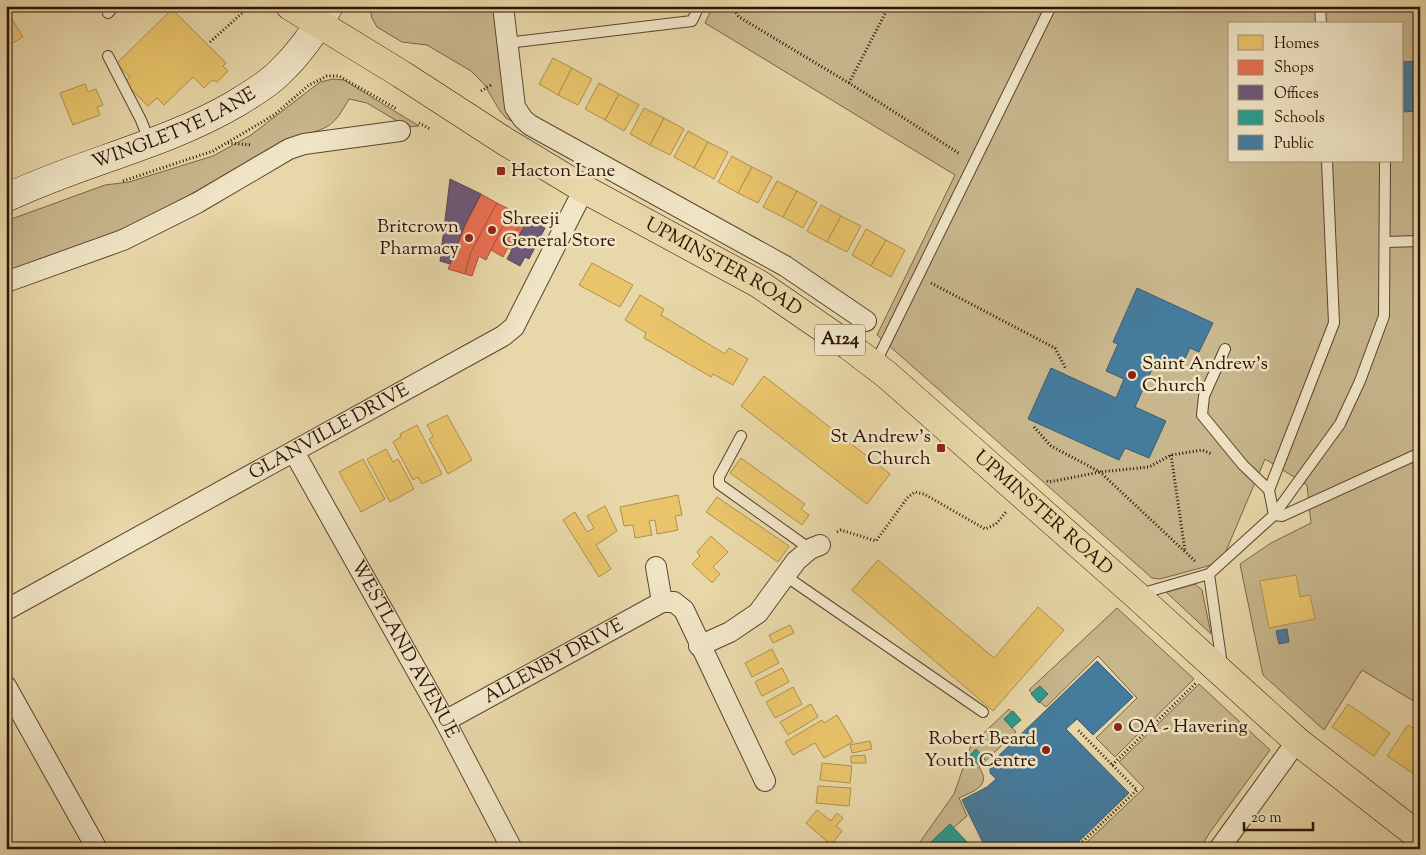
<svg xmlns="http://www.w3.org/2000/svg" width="1426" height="855" viewBox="0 0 1426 855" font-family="'Sorts Mill Goudy',serif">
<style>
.green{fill:#c8b68c;stroke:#7a6448;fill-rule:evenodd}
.homes{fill:#e9c46a;stroke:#b08f4c}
.shops{fill:#e76f51;stroke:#af533a}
.offices{fill:#6d597a;stroke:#5a4457}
.schools{fill:#2a9d8f;stroke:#2b7366}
.public{fill:#457b9d;stroke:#3e5c6f}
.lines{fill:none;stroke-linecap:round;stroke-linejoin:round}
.lane-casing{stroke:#5b432e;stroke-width:12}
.street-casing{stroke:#5b432e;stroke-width:22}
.secondary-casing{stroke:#2c1205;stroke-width:29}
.primary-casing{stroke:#2c1205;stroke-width:29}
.path{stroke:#2c1205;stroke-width:3;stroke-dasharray:1 2.5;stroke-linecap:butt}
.lane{stroke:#f0e5c6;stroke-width:10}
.street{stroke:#f0e5c6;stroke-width:20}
.secondary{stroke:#f0e5c6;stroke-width:28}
.primary{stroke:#e8d7a8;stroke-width:28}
.poi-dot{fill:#8f2418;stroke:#f0e5c6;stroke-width:2}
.labels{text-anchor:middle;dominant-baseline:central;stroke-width:5;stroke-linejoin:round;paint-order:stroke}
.shield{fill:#f0e5c6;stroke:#67513f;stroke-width:1}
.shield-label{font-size:18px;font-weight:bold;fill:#2c1205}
.street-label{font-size:19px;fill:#2c1205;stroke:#f0e5c6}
.poi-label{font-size:19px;fill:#2c1205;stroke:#f0e5c6;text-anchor:start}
</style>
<rect width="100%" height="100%" fill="#e8d7a8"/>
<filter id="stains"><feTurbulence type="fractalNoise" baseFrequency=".004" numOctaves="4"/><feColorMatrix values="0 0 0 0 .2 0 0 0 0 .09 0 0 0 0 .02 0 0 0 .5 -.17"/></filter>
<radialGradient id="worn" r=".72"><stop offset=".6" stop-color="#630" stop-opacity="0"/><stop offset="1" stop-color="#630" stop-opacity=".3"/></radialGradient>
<g class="green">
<polygon points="369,6 494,6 520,126 506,118 500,111 484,84 471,71 427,45 402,42 377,27 372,18"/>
<path d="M713 6H1420V705L1362 670 1324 730 1263 675 1240 564 1271 543 1311 523 1307 485 1265 459 1226 551 1218 561 1208 566 1160 579 1152 578 877 335 955 175 705 23ZM1230 24H1402V161H1230Z"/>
<path d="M333 79 344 80 419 126 407 127 367 103 349 99C332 129 329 127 298 137L133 225 6 273V221L105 185 129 182 213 156 251 135 320 82Z"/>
<polygon points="1195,584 1202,590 1211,634 1166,592"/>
<polygon points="1117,608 1194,679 1115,757 1096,738 1137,698 1098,656 1046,707 1040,702 1048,694 1040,686 1032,693 1029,690"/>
<polygon points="1199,684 1270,750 1210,832 1200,849 1090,849 1085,844 1144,788 1119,762"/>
<path d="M1009 709 1012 712 1004 719 1016 732 979 767C992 786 974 791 959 798L967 816 953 828 949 825 924 849H915L954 794 971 745Z"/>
</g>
<g class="homes">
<polygon points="547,6 564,6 560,13"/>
<polygon points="172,9 226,63 223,66 228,71 217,82 212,80 204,88 193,77 164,105 157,98 148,106 124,82 130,77 116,64"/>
<polygon points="9,14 23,37 6,47 6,16"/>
<polygon points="553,58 572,68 558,95 539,84"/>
<polygon points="572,68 592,79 578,105 558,95"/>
<polygon points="599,83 619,94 605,120 585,109"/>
<polygon points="85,84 88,92 96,89 103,105 97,107 100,115 73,125 60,93"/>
<polygon points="619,94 639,105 624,131 605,120"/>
<polygon points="644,108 664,118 650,145 630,134"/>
<polygon points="664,118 684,129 670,155 650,145"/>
<polygon points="688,131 708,142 694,168 674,157"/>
<polygon points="708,142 728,152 714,179 694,168"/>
<polygon points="732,156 752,167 738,193 718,182"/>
<polygon points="752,167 772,177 758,203 738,193"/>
<polygon points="777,181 797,191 783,217 763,207"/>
<polygon points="797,191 817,202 803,228 783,217"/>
<polygon points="821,205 841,216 827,242 807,231"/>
<polygon points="841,216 861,226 847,252 827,242"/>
<polygon points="866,229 886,240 871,266 852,255"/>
<polygon points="886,240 905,250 891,277 871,266"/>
<polygon points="592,263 633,285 620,307 579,285"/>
<polygon points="640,295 664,309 661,315 725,354 729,348 748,359 733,385 713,374 711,377 644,338 646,333 625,320"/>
<polygon points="764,376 890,474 867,504 741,406"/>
<polygon points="447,415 472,460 448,474 429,439 433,436 427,425"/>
<polygon points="417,425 442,474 422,484 418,477 413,480 393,442 401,437 400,434"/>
<polygon points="386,449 393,462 398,459 414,489 390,502 367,459"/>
<polygon points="741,458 805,504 801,509 809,515 802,525 730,473"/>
<polygon points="363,459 385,499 361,512 339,472"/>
<polygon points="678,495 682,515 675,516 678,530 657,534 655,520 649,521 652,535 635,538 633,525 624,526 620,507"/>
<polygon points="717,497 789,546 778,562 706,512"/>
<polygon points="605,506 617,531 596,545 611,569 599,577 563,520 575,512 587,532 594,528 587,516"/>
<polygon points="711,536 728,552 713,567 720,574 712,583 692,564 700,556 697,552"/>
<polygon points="878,560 994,658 1038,607 1064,630 993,711 852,590"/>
<polygon points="1296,575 1300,597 1310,595 1315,619 1269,628 1260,581"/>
<polygon points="790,625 794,633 773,643 769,635"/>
<polygon points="772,649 779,663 752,677 745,663"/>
<polygon points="782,668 789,682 762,696 755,682"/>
<polygon points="793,687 802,704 775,718 766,702"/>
<polygon points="811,704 818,717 788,735 780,722"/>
<polygon points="1348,704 1390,733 1374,756 1332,727"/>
<polygon points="837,715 853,742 824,758 815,743 793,755 785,742 822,720 824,723"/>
<polygon points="1408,725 1420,732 1420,778 1387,756"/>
<polygon points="870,741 872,749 852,753 850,745"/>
<polygon points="865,755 866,763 851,763 851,756"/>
<polygon points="822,763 852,766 850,783 820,780"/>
<polygon points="818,786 851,788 849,806 816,803"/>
<polygon points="817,810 831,821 837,813 843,818 836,826 842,831 831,845 806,823"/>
</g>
<g class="shops">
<polygon points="481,194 497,203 471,252 465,274 448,269 465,225"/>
<polygon points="497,203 511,210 486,260 479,256 472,276 465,274 471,252"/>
<polygon points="511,210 524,217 503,257 491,250"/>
<polygon points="524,217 528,219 512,250 508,248"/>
</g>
<g class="offices">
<polygon points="450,179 481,194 465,225 450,264 440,261"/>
<polygon points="528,219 545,228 529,259 525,257 520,266 507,259"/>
</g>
<g class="schools">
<polygon points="1040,686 1048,694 1039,703 1031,694"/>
<polygon points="1013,711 1021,720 1012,728 1004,719"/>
<polygon points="976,749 985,759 978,765 970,755"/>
<polygon points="950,824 968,843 962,849 924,849"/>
</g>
<g class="public">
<polygon points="1420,61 1420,111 1402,112 1402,62"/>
<polygon points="1137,288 1213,323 1199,352 1190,348 1179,371 1156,360 1135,407 1166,421 1149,458 1125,448 1119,460 1028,419 1051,368 1116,398 1124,379 1106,371 1118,344 1113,342"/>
<polygon points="1287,629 1289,642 1279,644 1276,631"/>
<polygon points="1097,661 1133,697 1093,735 1077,719 1066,729 1129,793 1071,849 986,849 962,800 987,787 996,779 990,773 990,764"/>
</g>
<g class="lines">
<g class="lane-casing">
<g id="lane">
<polyline points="1320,6 1321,24"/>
<polyline points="108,13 114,6"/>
<polyline points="507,43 692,21 699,6"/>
<polyline points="108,56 141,120 150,143"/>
<polyline points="1327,161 1334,323 1269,490 1274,515 1282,516 1420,453"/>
<polyline points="1385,242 1420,241"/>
<polyline points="1225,349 1204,396 1202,415 1243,465 1269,490"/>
<polyline points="875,364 1051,6"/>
<polyline points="741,436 719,477 719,484 810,549"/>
<polyline points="1209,574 1222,665"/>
<polyline points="784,575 983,712"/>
<polyline points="1140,594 1209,574 1274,515 1340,424 1360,381 1384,316 1385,161"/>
</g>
</g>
<g class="street-casing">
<g id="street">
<polyline points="503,6 515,107 523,119 530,125 785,266 866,321"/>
<polyline points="6,282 123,240 197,203 289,149 304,144 400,131"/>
<path id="s1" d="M294 452 445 721 512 849"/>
<polyline points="656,567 662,602 674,602 684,610 765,781"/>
<path id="s2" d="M6 610 503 336 514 327 584 189"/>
<polyline points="699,646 730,632 758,613 796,561 810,549 820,545"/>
<polyline points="6,686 97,849"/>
<path id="s3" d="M445 721 662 602"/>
<polyline points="1219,849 1297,741"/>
</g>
</g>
<g class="secondary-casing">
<g id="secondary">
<path id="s4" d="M6 198C81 162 163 146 235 104 250 95 267 85 279 73 299 54 316 30 329 6"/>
</g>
</g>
<g class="primary-casing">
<g id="primary">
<path id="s5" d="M290 6 401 74 506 142 584 189 759 284 849 346 887 375 1136 595 1297 741 1420 837"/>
</g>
</g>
<g class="path">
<polyline points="734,6 735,11 739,17 849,83 960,154"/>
<polyline points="210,42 250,6"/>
<polyline points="849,83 889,6"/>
<polyline points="481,91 491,85"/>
<polyline points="419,123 430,129"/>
<polyline points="228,143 252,145"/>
<polyline points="123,181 213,151 274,115 309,85 327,76 339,76 397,109"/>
<polyline points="931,283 1055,348 1066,369"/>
<polyline points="1034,427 1051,446 1100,472 1196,562"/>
<polyline points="1171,455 1185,551"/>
<polyline points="1047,481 1049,482 1100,472 1149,467 1171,455 1202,450 1212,454"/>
<polyline points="837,532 841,530 876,541 908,497 915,492 924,494 985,529 996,524 1006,512"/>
<polyline points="1112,765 1196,683"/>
<polyline points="1081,843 1087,849"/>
<polyline points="969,849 974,844 979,849"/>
<polyline points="1075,849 1137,790 1077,729"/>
</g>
<use href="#lane" class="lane"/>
<use href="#street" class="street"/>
<use href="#secondary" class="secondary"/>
<use href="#primary" class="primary"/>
</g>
<g class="poi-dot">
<rect x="496" y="166" width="10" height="10" rx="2.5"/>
<circle cx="492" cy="230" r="5"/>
<circle cx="469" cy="238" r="5"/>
<circle cx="1132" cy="375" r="5"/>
<rect x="936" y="443" width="10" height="10" rx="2.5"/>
<circle cx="1118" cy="727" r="5"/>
<circle cx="1046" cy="750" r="5"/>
</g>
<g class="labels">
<rect class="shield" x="815" y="324.5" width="50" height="31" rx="4"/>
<g class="shield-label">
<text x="840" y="340">A124</text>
</g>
<g class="street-label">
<text stroke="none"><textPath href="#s4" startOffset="182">WINGLETYE LANE</textPath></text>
<text stroke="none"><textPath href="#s5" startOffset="506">UPMINSTER ROAD</textPath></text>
<text stroke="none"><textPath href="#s2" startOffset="369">GLANVILLE DRIVE</textPath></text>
<text stroke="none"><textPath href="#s5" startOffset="911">UPMINSTER ROAD</textPath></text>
<text stroke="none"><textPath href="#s1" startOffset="226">WESTLAND AVENUE</textPath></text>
<text stroke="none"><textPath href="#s3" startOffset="124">ALLENBY DRIVE</textPath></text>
</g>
<g class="poi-label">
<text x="511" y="171">Hacton Lane</text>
<text x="502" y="219">Shreeji<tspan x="502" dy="22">General Store</tspan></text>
<text x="459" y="227" text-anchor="end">Britcrown<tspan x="459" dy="22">Pharmacy</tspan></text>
<text x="1142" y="364">Saint Andrew's<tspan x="1142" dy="22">Church</tspan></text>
<text x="931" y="437" text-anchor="end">St Andrew's<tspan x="931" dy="22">Church</tspan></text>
<text x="1128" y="727">OA - Havering</text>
<text x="1036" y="739" text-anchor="end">Robert Beard<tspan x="1036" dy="22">Youth Centre</tspan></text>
</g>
</g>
<rect width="1426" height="855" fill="none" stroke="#e8d7a8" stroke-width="25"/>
<rect x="8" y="8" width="1411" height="840" fill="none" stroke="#2c1205" stroke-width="2.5"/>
<rect x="12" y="12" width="1401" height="830" fill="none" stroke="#2c1205"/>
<rect x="1228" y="22" width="175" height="140" fill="#f0e5c6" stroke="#a29179"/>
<rect x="1238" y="35" width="25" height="15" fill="#e9c46a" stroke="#a29179"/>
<text x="1274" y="48" font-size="15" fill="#2c1205">Homes</text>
<rect x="1238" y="60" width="25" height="15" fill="#e76f51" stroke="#a29179"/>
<text x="1274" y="72" font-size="15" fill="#2c1205">Shops</text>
<rect x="1238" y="85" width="25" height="15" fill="#6d597a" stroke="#a29179"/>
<text x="1274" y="98" font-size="15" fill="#2c1205">Offices</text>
<rect x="1238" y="110" width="25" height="15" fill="#2a9d8f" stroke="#a29179"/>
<text x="1274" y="122" font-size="15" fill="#2c1205">Schools</text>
<rect x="1238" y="135" width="25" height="15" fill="#457b9d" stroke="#a29179"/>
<text x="1274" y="148" font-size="15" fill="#2c1205">Public</text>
<path d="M1244 822v8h69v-8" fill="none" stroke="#2c1205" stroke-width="2.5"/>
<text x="1251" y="822" font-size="15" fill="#2c1205" stroke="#f0e5c6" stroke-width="4" paint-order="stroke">20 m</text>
<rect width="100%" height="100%" filter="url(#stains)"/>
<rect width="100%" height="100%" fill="url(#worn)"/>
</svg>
